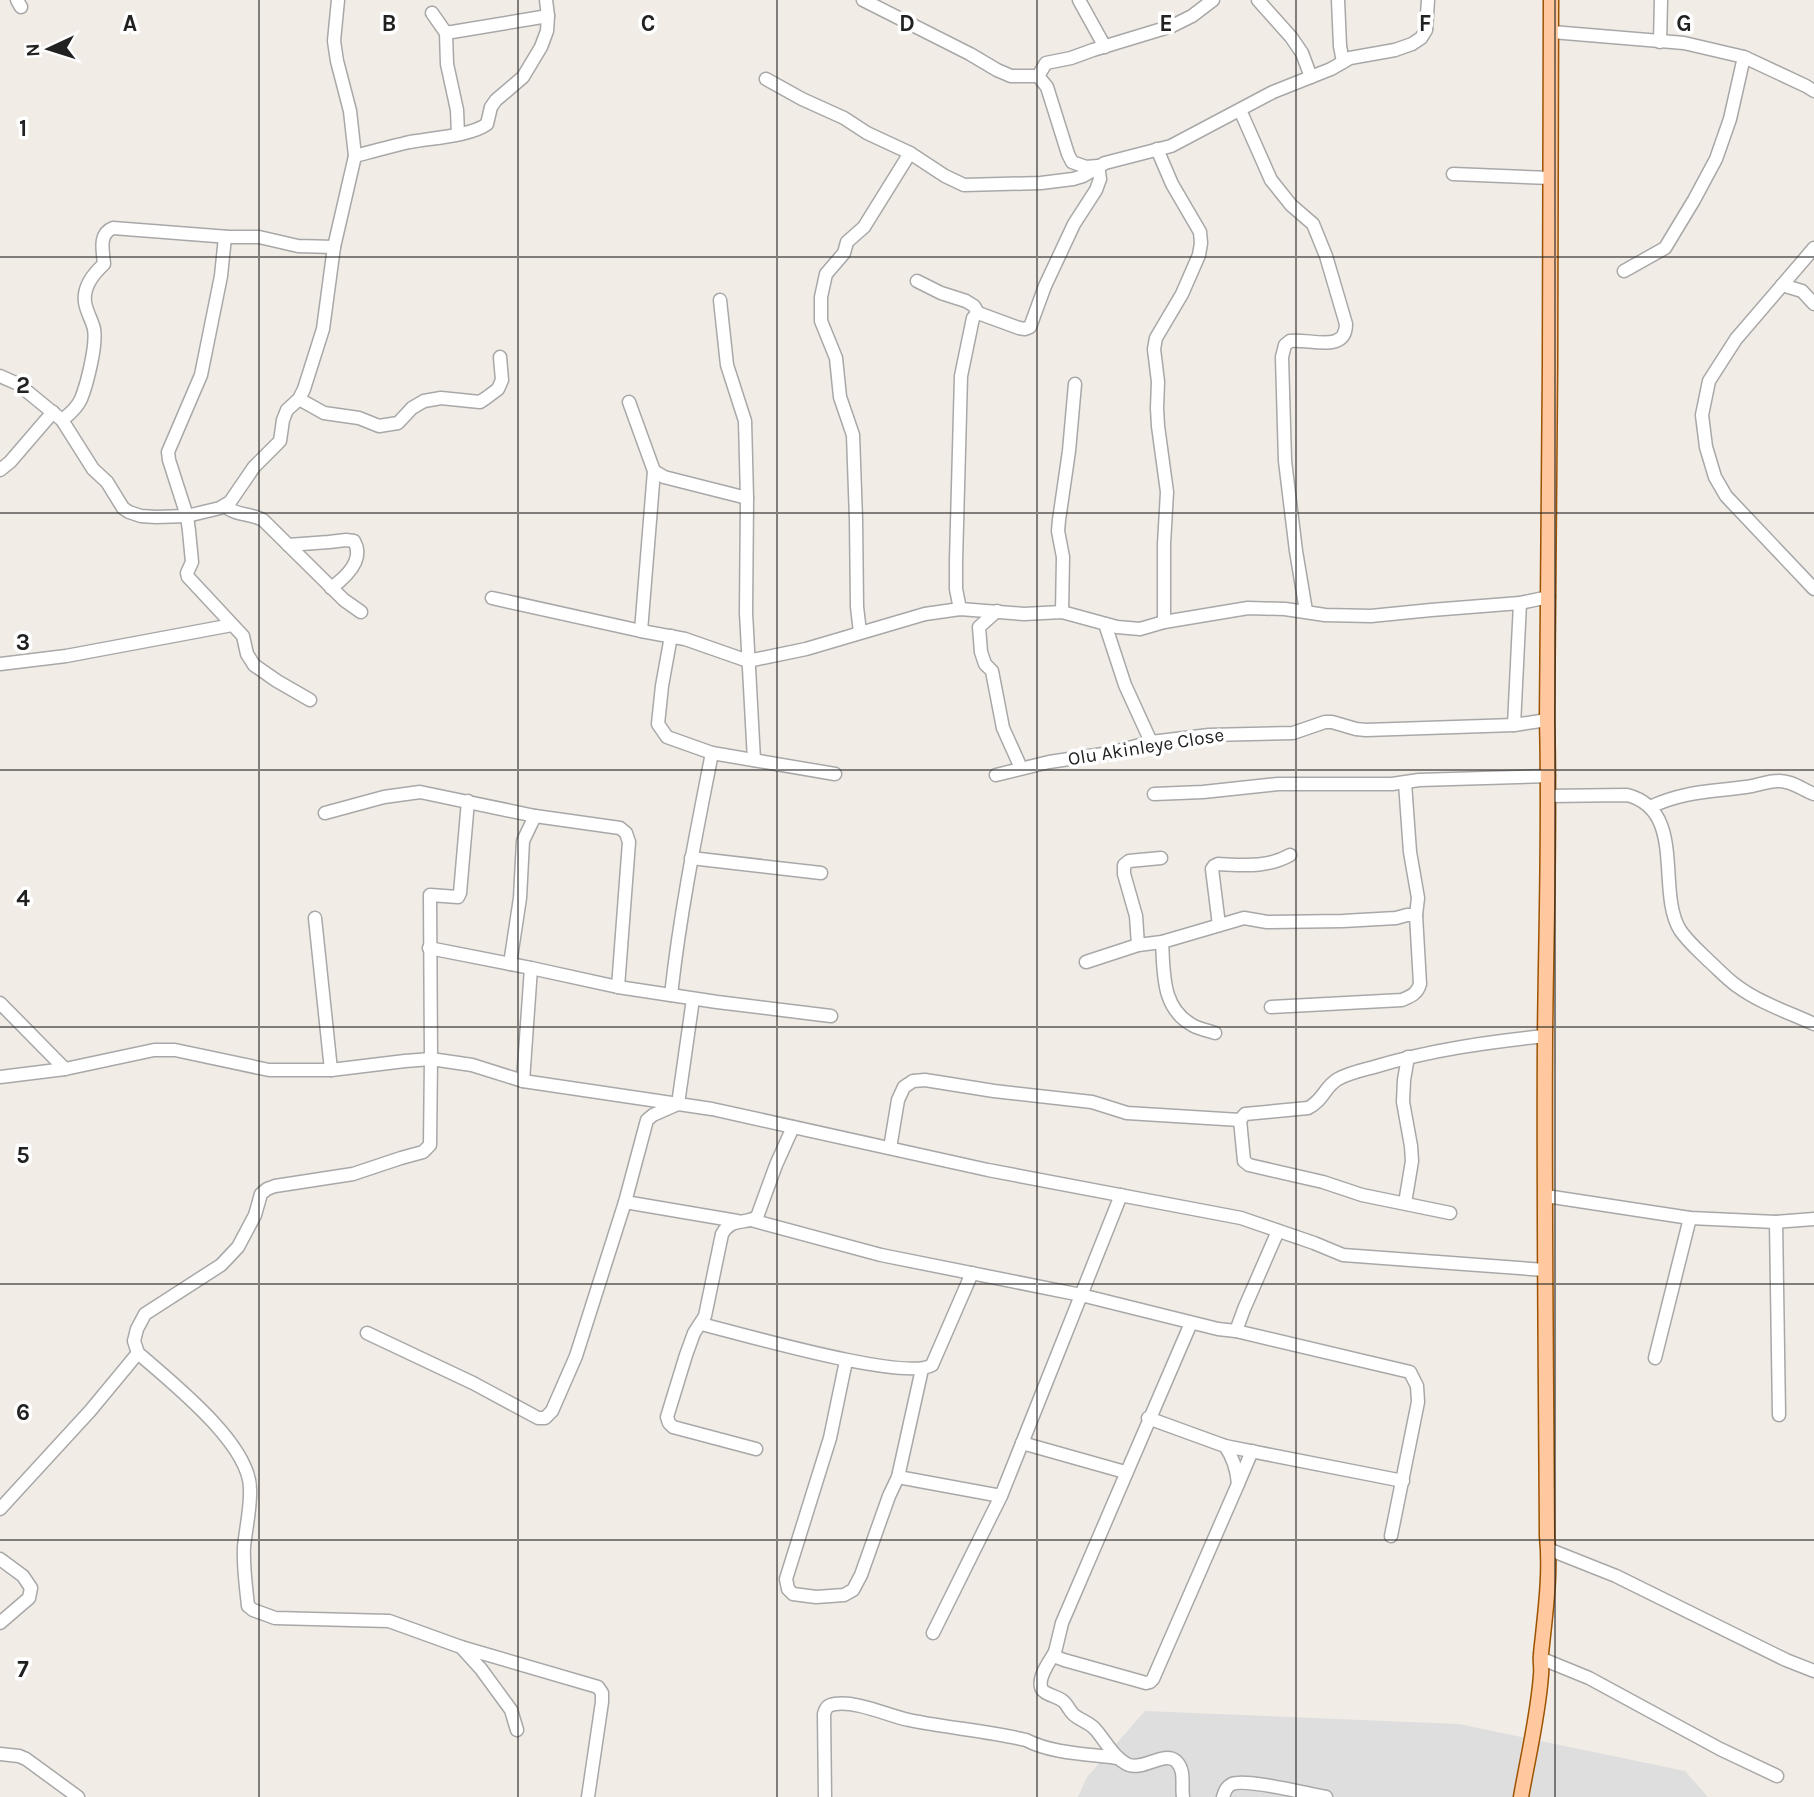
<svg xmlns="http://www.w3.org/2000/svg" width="1814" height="1797" viewBox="0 0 1814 1797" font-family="Karla,sans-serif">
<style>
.residential{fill:#dfdede}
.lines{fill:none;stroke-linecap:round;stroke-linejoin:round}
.minor-casing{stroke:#a8a8a8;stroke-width:15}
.major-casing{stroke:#9d5300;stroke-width:17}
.minor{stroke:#fff;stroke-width:12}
.major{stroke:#ffc89e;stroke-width:14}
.grid{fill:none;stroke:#212121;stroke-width:2;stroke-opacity:0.55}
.labels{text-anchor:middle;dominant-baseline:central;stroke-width:7;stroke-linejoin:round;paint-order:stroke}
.street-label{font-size:19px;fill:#212121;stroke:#fff}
.grid-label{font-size:23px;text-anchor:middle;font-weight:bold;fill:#212121;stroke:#fff;stroke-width:7;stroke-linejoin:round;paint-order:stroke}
</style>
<rect width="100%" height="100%" fill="#f2ece6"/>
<polygon class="residential" points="1145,1711 1459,1724 1685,1771 1708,1797 1078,1797 1087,1777"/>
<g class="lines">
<g class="minor-casing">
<g id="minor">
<polyline points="17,0 21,7"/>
<polyline points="863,0 970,54 997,70 1011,76 1038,76 1047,87 1068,154 1072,162 1086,167 1098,166 1100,179 1096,190 1074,224 1045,286 1030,327 1025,329 1019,328 978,313 974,306 966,301 941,293 917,281"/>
<polyline points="1079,0 1105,47"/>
<polyline points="1258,0 1291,37 1302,53 1311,77"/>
<polyline points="1338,0 1340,46 1343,62"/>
<polyline points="432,13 446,33 447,64 457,110 458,134"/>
<polyline points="1552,32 1684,43 1744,57 1806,86 1814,91"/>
<polyline points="446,33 548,16"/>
<polyline points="1660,42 1661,0"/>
<polyline points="1038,76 1046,63 1071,58 1093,50 1172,26 1192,16 1213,0"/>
<polyline points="766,79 802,99 844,118 867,133 910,153 945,176 964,185 1041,183 1073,179 1083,176 1105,163 1171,146 1273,92 1331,69 1350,58 1395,50 1412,44 1421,38 1426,30 1428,0"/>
<path d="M1240 110 1271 180 1291 205 1313 224 1326 256 1346 324C1346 354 1309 338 1290 341L1285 345 1282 357 1285 461 1296 551 1306 611"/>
<polyline points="1157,149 1172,184 1200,232 1201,243 1199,255 1182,294 1156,338 1154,349 1158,382 1157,408 1158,426 1167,492 1164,544 1164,622"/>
<path d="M355 156C374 151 392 146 410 142 431 138 471 136 487 124L491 107 496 100 523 77 541 47 547 31 548 16 546 0"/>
<polyline points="1453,174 1551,178"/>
<polyline points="225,237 221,276 201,375 168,452 169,460 187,516 189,531 192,562 187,573 188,577 243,636 247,654 254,665 277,681 310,700"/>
<polyline points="1814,248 1736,339 1709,381 1702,415 1706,447 1715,477 1726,496 1814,589"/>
<polyline points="1624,271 1665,248 1694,200 1716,159 1730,119 1744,57"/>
<polyline points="1782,285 1802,291 1814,304"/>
<polyline points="720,300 727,365 745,421 747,498 746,613 754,760"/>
<polyline points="0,376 18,384 62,420 93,469 107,482 123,508 129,512 141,516 156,517 187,516 220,508 230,502 254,467 280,441 283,420 287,410 299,399 304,389 323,329 334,247 355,156 350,111 337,61 334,41 338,0"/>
<polyline points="299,399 324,413 359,418 379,426 398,423 412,408 424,401 441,398 480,402 486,398 498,389 502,380 500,357"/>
<polyline points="629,402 654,471 664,477 747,498"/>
<path d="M62 420C70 414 77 408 81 399 87 384 97 345 94 329 92 320 86 311 85 302 83 287 93 274 104 264 103 251 98 234 113 228L229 237H259L298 246 334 247"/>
<polyline points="0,470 10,462 53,412"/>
<path d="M225 506C236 516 250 513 263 520L344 600 361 612"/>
<path d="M288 545 329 542 346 540 354 541C365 560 346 577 331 588"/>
<polyline points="492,598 641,631 685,639 748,661 806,649 925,614 960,609 1024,614 1062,612 1117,627 1140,629 1164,622 1248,608 1285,609 1325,615 1371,616 1431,610 1520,603 1549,597"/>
<polyline points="960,609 956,589 956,561 961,376 973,318 978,313"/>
<polyline points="997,611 979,627 981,652 985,664 992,671 1003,728 1021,768"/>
<polyline points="1062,612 1063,557 1058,531 1059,520 1069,451 1075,384"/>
<polyline points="1105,624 1125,685 1151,742"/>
<polyline points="641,631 654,471"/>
<polyline points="860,632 857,607 856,519 853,435 840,397 836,358 821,321 821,297 826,274 844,253 847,242 864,227 910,153"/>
<polyline points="671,636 662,686 658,724 667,737 712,753 835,774"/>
<polyline points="0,664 66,656 232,625"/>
<polyline points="1514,725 1520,603"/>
<polyline points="996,775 1049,762 1110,753 1151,742 1209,735 1293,733 1325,722 1332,722 1356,729 1366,730 1514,725 1547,720"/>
<polyline points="1154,794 1203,792 1278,784 1392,784 1419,780 1549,776"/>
<path d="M1548 796 1627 795C1687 810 1656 891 1680 930 1688 942 1699 951 1709 961 1718 969 1727 979 1737 986 1760 1003 1788 1012 1814 1024"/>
<path d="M468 801 460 893 458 897 430 895 431 1059 430 1145 423 1152 401 1158 353 1174 275 1186 267 1189 261 1194 255 1215 238 1247 221 1265 145 1314 137 1329 134 1341 138 1353C171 1382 249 1443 250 1488 251 1507 246 1527 244 1547 243 1567 246 1586 248 1606L253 1610 275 1618 389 1621 461 1647 481 1669 511 1710 517 1730"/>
<path d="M1650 807C1684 791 1710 792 1746 787 1756 786 1767 781 1778 781 1791 780 1803 790 1814 794"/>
<polyline points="325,813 384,797 420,792 535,816 620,828 626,833 629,842 618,987"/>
<polyline points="691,858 821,873"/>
<polyline points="315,918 331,1070"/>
<path d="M1219 925 1212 869 1214 866 1218 864C1243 865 1267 868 1290 855"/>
<path d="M1162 942C1164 973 1161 1009 1194 1026 1200 1029 1209 1031 1215 1033"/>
<polyline points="1138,945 1136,916 1124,874 1124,865 1129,861 1161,858"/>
<polyline points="429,948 531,968 618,987 717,1002 831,1016"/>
<polyline points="1086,962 1138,945 1162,942 1244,918 1267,922 1343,921 1396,918 1407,915 1416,915 1418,898 1410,852 1405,783"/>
<polyline points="510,964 520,898 523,841 535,816"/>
<path d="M671 995C680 913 696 834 712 753"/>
<polyline points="0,1003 65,1069 154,1050 175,1050 269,1070 331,1070 405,1061 431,1059 472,1065 523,1081 712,1109 988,1170 1241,1218 1314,1243 1343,1255 1545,1270"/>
<path d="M1271 1007 1402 1000C1411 996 1417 994 1420 984L1416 915"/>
<polyline points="0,1077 65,1069"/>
<polyline points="523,1081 531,968"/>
<polyline points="890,1148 898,1100 904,1087 913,1081 925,1080 994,1091 1092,1102 1127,1113 1240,1120"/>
<polyline points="1546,1196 1690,1218 1776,1222 1814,1219"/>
<polyline points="625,1202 737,1221"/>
<polyline points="1405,1203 1412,1161 1411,1146 1403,1102 1404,1080 1408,1057"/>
<path d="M1450 1213 1362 1195 1323 1182 1249 1165 1244 1161 1240 1120 1245 1114 1308 1108C1324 1100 1324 1087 1338 1079 1349 1073 1363 1070 1374 1067 1430 1050 1488 1042 1545 1036"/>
<polyline points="751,1220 881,1255 1081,1295 1218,1329 1236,1331 1410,1372 1417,1386 1418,1402 1391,1536"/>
<polyline points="1776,1222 1779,1415"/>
<path d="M701 1324C739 1333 905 1382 932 1365L972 1273"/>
<polyline points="1236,1331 1244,1309 1278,1231"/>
<polyline points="367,1333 473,1383 538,1418 545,1418 552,1411 576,1356 625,1202 647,1120 653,1115 678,1104 693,999"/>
<polyline points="1655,1358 1690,1218"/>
<polyline points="846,1361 830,1438 786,1579 788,1589 793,1594 816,1597 844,1595 853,1590 861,1575 889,1496 898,1477 922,1369"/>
<path d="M1148 1418 1225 1446C1233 1457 1237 1471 1238 1484L1153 1679 1150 1682 1146 1683 1064 1660 1056 1657 1055 1652 1062 1623 1191 1323"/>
<polyline points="1022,1443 1125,1472"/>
<polyline points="1225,1446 1403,1481"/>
<path d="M756 1449 673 1427 669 1423 667 1417 686 1355 694 1333 705 1316 722 1234C732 1217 743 1225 757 1217L776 1165 793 1127"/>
<polyline points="898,1477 1001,1496"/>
<polyline points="1238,1484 1252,1451"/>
<polyline points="0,1509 90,1411 138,1353"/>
<polyline points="1548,1549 1616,1576 1786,1660 1814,1671"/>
<polyline points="0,1559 23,1576 31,1588 29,1598 0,1623"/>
<polyline points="933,1633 1001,1496 1121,1195"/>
<polyline points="461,1647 598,1687 602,1693 602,1702 588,1797"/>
<path d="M1055 1652C1050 1661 1038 1676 1041 1687 1042 1694 1057 1696 1063 1701 1067 1704 1069 1710 1073 1714 1079 1720 1089 1722 1095 1729 1105 1740 1114 1759 1129 1765 1144 1770 1164 1751 1176 1761 1186 1771 1181 1784 1183 1797"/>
<polyline points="1540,1658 1589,1678 1720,1749 1777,1776"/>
<polyline points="0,1754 19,1756 26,1759 78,1797"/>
<path d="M825 1797 824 1714C826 1707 828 1705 835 1704 858 1701 886 1715 909 1720 948 1728 988 1731 1026 1740 1053 1754 1089 1754 1118 1758"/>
<path d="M1223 1797C1225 1791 1226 1787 1232 1784 1246 1778 1308 1794 1326 1797"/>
</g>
</g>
<g class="major-casing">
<path id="major" d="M1521 1797C1528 1757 1538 1716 1541 1675 1542 1668 1540 1661 1541 1654 1545 1615 1551 1574 1547 1536 1546 1370 1544 1204 1545 1038 1546 932 1550 826 1547 720L1550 366 1551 0"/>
</g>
<use href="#minor" class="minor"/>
<use href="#major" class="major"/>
</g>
<path class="grid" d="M259 0V1797M518 0V1797M777 0V1797M1037 0V1797M1296 0V1797M1555 0V1797M0 257H1814M0 513H1814M0 770H1814M0 1027H1814M0 1284H1814M0 1540H1814"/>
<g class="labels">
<g class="street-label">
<text transform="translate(1146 747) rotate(-9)">Olu Akinleye Close</text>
</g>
</g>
<g class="grid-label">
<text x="130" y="31">A</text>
<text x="389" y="31">B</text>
<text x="648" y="31">C</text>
<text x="907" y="31">D</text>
<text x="1166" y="31">E</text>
<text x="1425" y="31">F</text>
<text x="1684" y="31">G</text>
<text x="23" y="136">1</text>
<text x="23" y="393">2</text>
<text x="23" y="650">3</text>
<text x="23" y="906">4</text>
<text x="23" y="1163">5</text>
<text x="23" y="1420">6</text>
<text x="23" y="1677">7</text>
</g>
<g transform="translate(49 49) rotate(266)" stroke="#ffffff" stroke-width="5" paint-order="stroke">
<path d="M0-5L12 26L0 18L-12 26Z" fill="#212121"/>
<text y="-10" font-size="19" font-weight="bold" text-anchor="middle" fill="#212121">N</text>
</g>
</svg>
